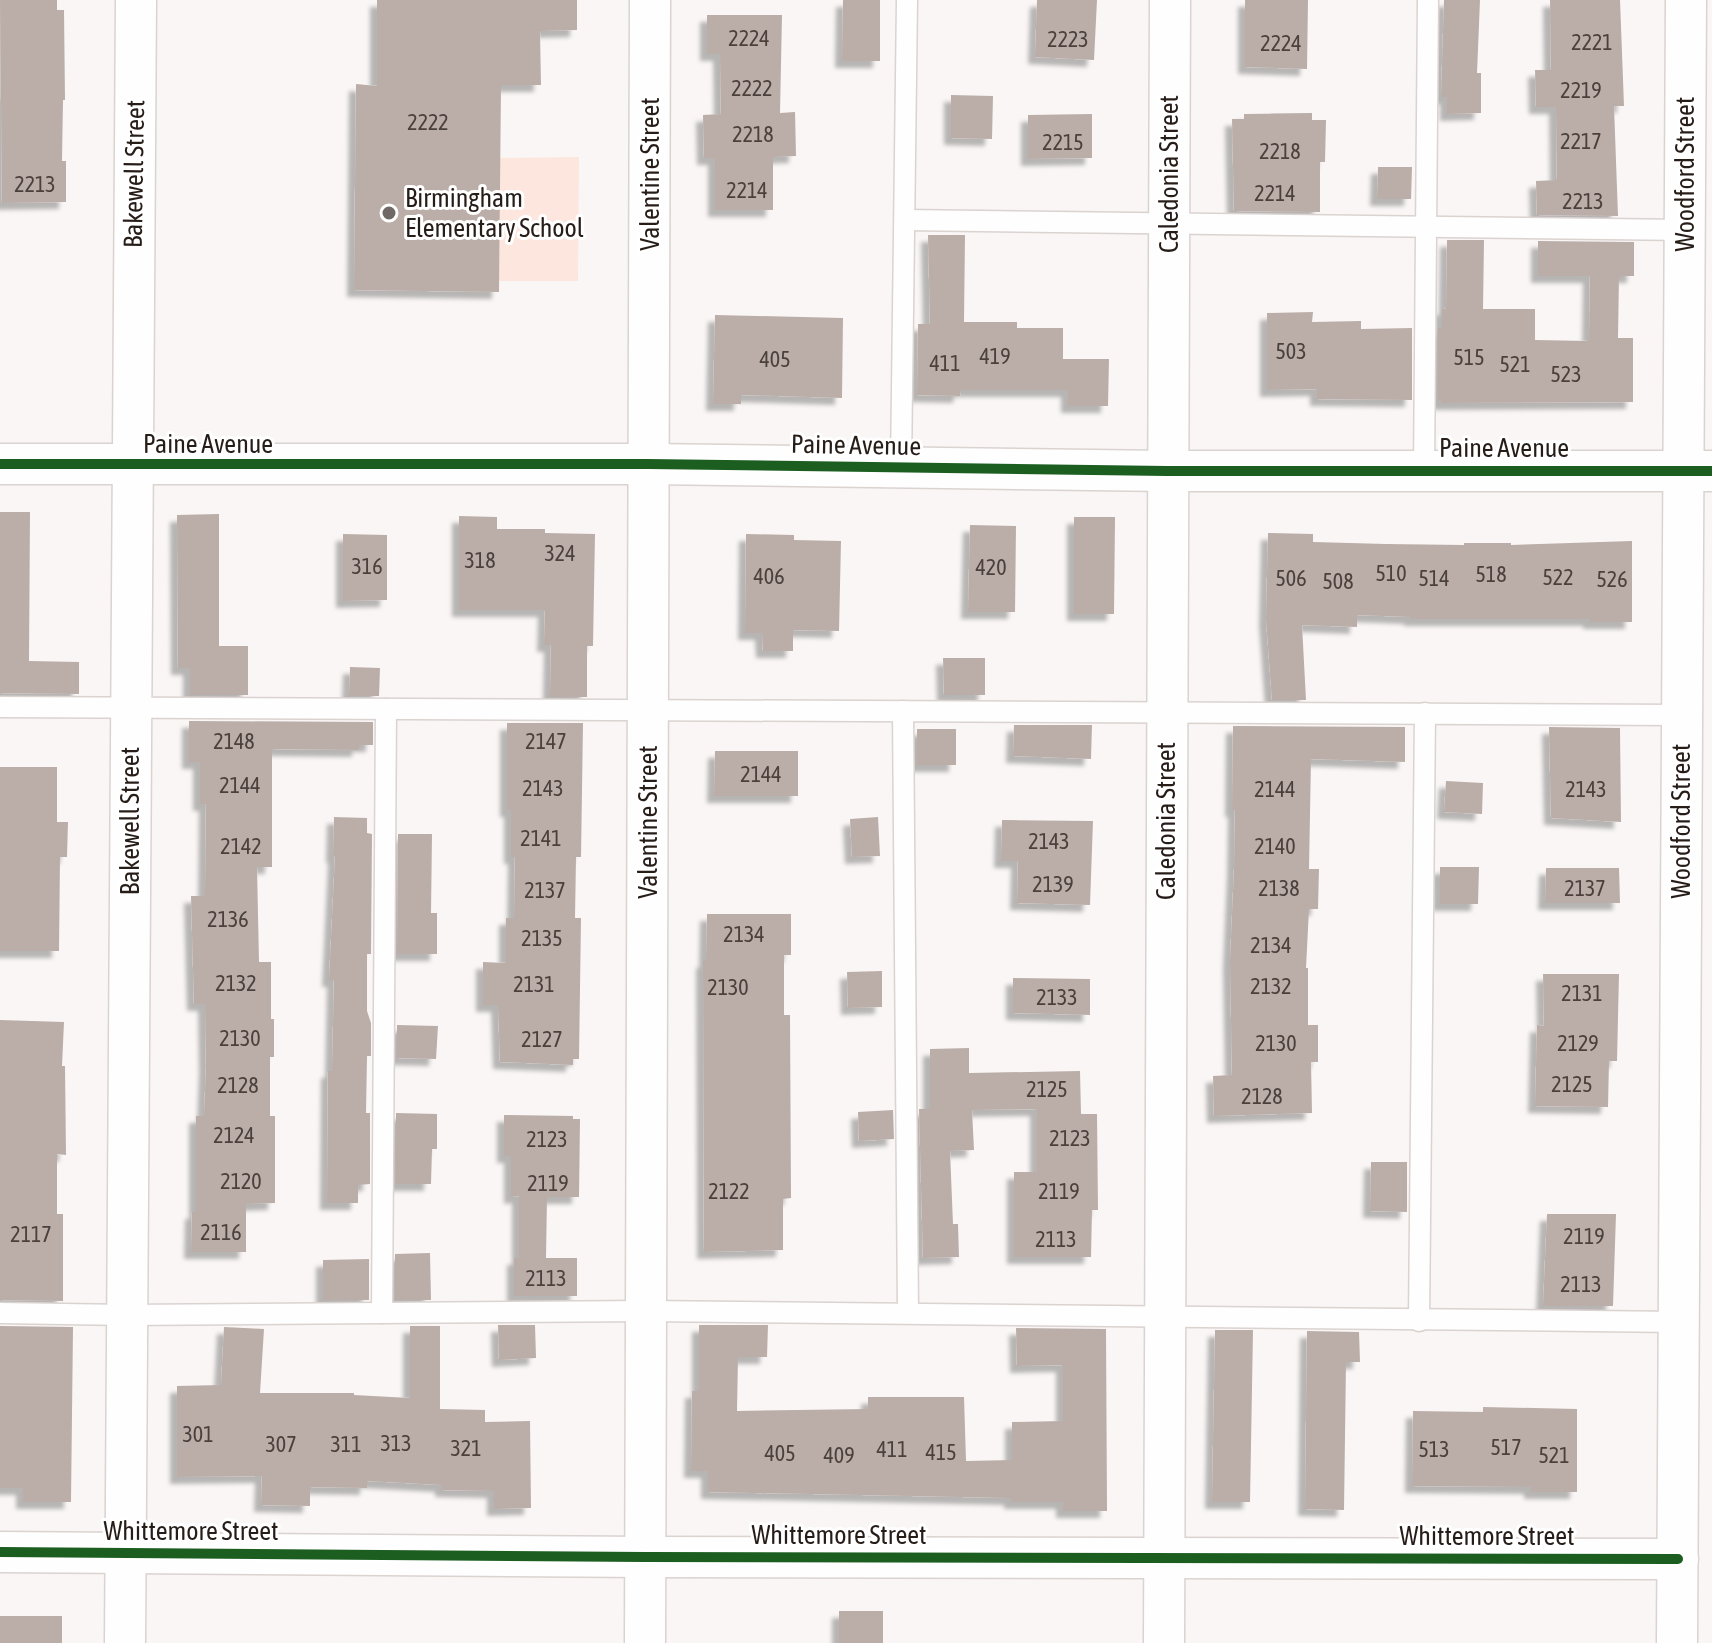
<svg xmlns="http://www.w3.org/2000/svg" width="1712" height="1643" viewBox="0 0 1712 1643" font-family="'Asap Condensed',sans-serif">
<style>
.green{fill:#fce6dd}
.building{fill:#bbaea9;filter:url(#shadow)}
.lines{fill:none;stroke-linecap:round;stroke-linejoin:round}
.lane-casing{stroke:#dad3d0;stroke-width:23}
.street-casing{stroke:#dad3d0;stroke-width:43}
.lane{stroke:#fefefe;stroke-width:20}
.street{stroke:#fefefe;stroke-width:40}
.cycleway-casing{stroke:#fff;stroke-width:15}
.cycleway{stroke:#1b5e20;stroke-width:10}
.poi-dot{fill:#706865;stroke:#fff;stroke-width:3}
.labels{text-anchor:middle;dominant-baseline:central;stroke-width:6;stroke-linejoin:round;paint-order:stroke}
.number-label{font-size:22px;fill:#4b403c}
.street-label{font-size:26px;fill:#261c18;stroke:#fff}
.poi-label{font-size:26px;fill:#261c18;stroke:#fff;text-anchor:start}
</style>
<defs>
<filter id="shadow"><feDropShadow dx="-7" dy="7" stdDeviation="2" flood-color="#0004"/></filter>
</defs>
<rect width="100%" height="100%" fill="#f9f6f5"/>
<polygon class="green" points="579,157 578,281 499,281 500,158"/>
<g class="building">
<polygon points="0,0 57,0 57,10 64,10 65,100 63,100 62,161 66,161 66,202 2,203"/>
<polygon points="377,0 577,0 577,30 540,31 541,85 501,85 499,292 354,290 356,84 377,86"/>
<polygon points="843,0 880,0 880,61 842,61"/>
<polygon points="1037,0 1097,0 1094,60 1035,57"/>
<polygon points="1245,0 1308,0 1307,69 1245,67"/>
<polygon points="1444,0 1480,0 1477,73 1481,73 1481,113 1447,114 1447,97 1441,97"/>
<polygon points="1550,0 1620,0 1624,106 1614,106 1618,216 1537,215 1536,181 1557,180 1556,107 1536,107 1535,70 1551,70"/>
<polygon points="707,15 782,15 780,113 795,112 796,156 773,157 773,210 715,210 715,158 704,158 703,115 721,114 720,54 707,54"/>
<polygon points="951,95 993,96 992,139 951,138"/>
<polygon points="1312,113 1312,120 1326,120 1325,162 1320,162 1320,212 1234,211 1232,119 1244,119 1244,114"/>
<polygon points="1092,114 1092,158 1028,159 1028,115"/>
<polygon points="1378,167 1412,167 1411,199 1377,199"/>
<polygon points="928,235 965,235 964,322 1017,322 1017,328 1063,328 1063,359 1109,359 1108,406 1068,406 1068,390 961,390 960,396 917,395 918,324 930,324"/>
<polygon points="1447,240 1484,240 1483,309 1535,309 1535,340 1589,341 1590,276 1538,276 1538,241 1634,242 1634,276 1619,276 1618,338 1633,338 1633,402 1441,403 1441,400 1438,400 1438,328 1442,328 1442,308 1446,309"/>
<polygon points="1313,312 1312,322 1361,321 1361,329 1412,328 1412,400 1317,399 1317,389 1267,390 1267,313"/>
<polygon points="715,315 843,318 842,398 741,395 741,404 713,404"/>
<polygon points="0,512 30,512 29,661 79,662 79,694 0,693"/>
<polygon points="219,514 219,646 248,646 248,695 190,695 190,668 178,668 177,515"/>
<polygon points="459,516 497,517 497,529 545,529 545,533 595,534 593,646 587,646 587,697 550,697 551,645 544,645 545,610 459,610"/>
<polygon points="1074,517 1115,517 1114,614 1074,614"/>
<polygon points="970,525 1016,526 1015,612 968,612"/>
<polygon points="1268,533 1313,534 1313,542 1386,544 1464,545 1464,543 1511,543 1511,545 1632,541 1632,622 1590,622 1590,619 1411,619 1411,617 1357,615 1357,627 1302,625 1306,700 1272,700 1266,619"/>
<polygon points="343,534 387,535 387,600 343,601"/>
<polygon points="746,534 794,535 794,540 841,541 839,631 793,630 793,651 763,651 762,633 745,633"/>
<polygon points="943,658 985,658 985,695 944,695"/>
<polygon points="350,667 380,668 379,696 349,696"/>
<polygon points="189,721 373,722 373,745 359,745 359,750 272,749 272,867 257,867 259,962 271,962 271,1019 274,1019 274,1057 270,1057 270,1116 275,1116 275,1203 246,1204 246,1252 191,1252 192,1212 196,1212 196,1116 204,1116 206,1066 205,1004 194,1004 191,896 205,896 206,804 200,804 200,762 189,762"/>
<polygon points="507,723 583,723 581,857 576,857 575,918 581,918 579,1059 573,1059 573,1065 500,1062 498,1005 483,1005 483,962 506,963 506,918 514,918 515,857 511,857 511,810 507,810"/>
<polygon points="1014,725 1092,725 1091,759 1013,756"/>
<polygon points="1233,726 1405,727 1405,762 1311,759 1309,869 1319,869 1318,909 1309,909 1306,968 1308,968 1308,1025 1318,1025 1318,1062 1311,1062 1312,1113 1214,1116 1213,1076 1232,1075 1230,961 1234,869 1235,810 1232,810"/>
<polygon points="1549,727 1620,728 1621,822 1551,818"/>
<rect x="917" y="729" width="39" height="36"/>
<polygon points="715,751 798,751 798,796 714,796"/>
<polygon points="0,767 57,767 57,822 68,822 67,857 60,857 59,951 0,951"/>
<polygon points="1446,781 1483,783 1482,814 1444,812"/>
<polygon points="334,817 367,818 367,833 372,834 371,954 367,954 367,1011 371,1023 371,1056 367,1056 366,1113 370,1113 370,1184 358,1185 358,1203 327,1203 328,1071 332,1071 334,980 329,980 335,856 333,856"/>
<polygon points="878,817 880,856 852,857 850,819"/>
<polygon points="1002,820 1093,821 1090,905 1017,903 1018,861 1001,861"/>
<polygon points="398,834 432,834 431,913 437,913 437,954 397,954"/>
<polygon points="1440,867 1479,867 1478,904 1440,904"/>
<polygon points="1546,868 1619,868 1620,903 1545,903"/>
<polygon points="707,914 791,914 791,955 784,955 784,1015 790,1015 791,1198 783,1199 783,1250 704,1252 703,961 706,961"/>
<polygon points="882,971 882,1007 848,1008 847,972"/>
<polygon points="1543,974 1619,974 1617,1061 1609,1061 1608,1107 1535,1106 1537,1025 1544,1026"/>
<polygon points="1013,978 1090,979 1090,1015 1013,1013"/>
<polygon points="0,1020 64,1022 62,1066 65,1066 66,1155 57,1154 57,1214 63,1214 63,1301 0,1300"/>
<polygon points="397,1025 438,1026 436,1059 397,1058"/>
<polygon points="969,1048 969,1073 1080,1071 1081,1114 1097,1114 1098,1210 1092,1210 1091,1257 1014,1257 1014,1172 1037,1172 1037,1109 972,1110 974,1150 950,1151 953,1224 958,1224 959,1257 923,1258 919,1109 930,1109 930,1049"/>
<polygon points="893,1110 894,1139 859,1141 858,1112"/>
<polygon points="396,1113 437,1114 437,1149 432,1149 431,1184 396,1184"/>
<polygon points="504,1115 573,1116 573,1119 580,1119 579,1197 547,1197 546,1258 577,1258 577,1296 514,1296 514,1258 519,1258 519,1196 511,1197 511,1156 504,1156"/>
<polygon points="1371,1162 1407,1162 1407,1212 1370,1211"/>
<polygon points="1547,1214 1616,1214 1613,1306 1543,1306"/>
<polygon points="430,1253 431,1300 395,1300 395,1254"/>
<polygon points="369,1259 369,1300 323,1300 323,1260"/>
<polygon points="498,1325 535,1325 536,1358 499,1360"/>
<polygon points="699,1325 768,1325 767,1357 738,1357 737,1411 868,1409 868,1397 964,1397 966,1461 1012,1460 1012,1422 1063,1421 1063,1365 1017,1366 1016,1328 1106,1329 1107,1511 1063,1511 1063,1502 1011,1502 1011,1498 708,1492 708,1471 691,1471 692,1391 699,1391"/>
<polygon points="0,1326 73,1327 71,1502 23,1502 23,1488 0,1488"/>
<polygon points="410,1326 440,1326 440,1409 485,1410 485,1422 530,1421 531,1508 494,1509 494,1491 442,1490 442,1485 367,1481 367,1488 310,1487 310,1506 261,1505 262,1476 177,1477 177,1386 221,1385 224,1327 264,1329 260,1393 354,1393 354,1395 410,1398"/>
<polygon points="1215,1330 1253,1330 1250,1502 1212,1502"/>
<polygon points="1307,1331 1359,1332 1360,1362 1346,1362 1344,1510 1305,1509"/>
<polygon points="1483,1407 1577,1409 1577,1492 1531,1492 1531,1487 1412,1486 1413,1411 1483,1412"/>
<rect x="839" y="1611" width="44" height="32"/>
<rect x="0" y="1616" width="62" height="27"/>
</g>
<g class="lines">
<g class="lane-casing">
<g id="lane">
<polyline points="905,220 1685,230"/>
<polyline points="901,467 907,0"/>
<polyline points="1424,470 1428,0"/>
<polyline points="0,707 1682,715"/>
<polyline points="903,711 908,1313"/>
<polyline points="0,1313 127,1315 646,1311 1679,1322"/>
<polyline points="382,1313 386,709"/>
<polyline points="1419,1321 1425,713"/>
</g>
</g>
<g class="street-casing">
<g id="street">
<polyline points="0,464 648,464 1167,471 1712,471"/>
<polyline points="0,1552 645,1557 1678,1559"/>
<polyline points="125,1643 136,0"/>
<polyline points="645,1643 650,0"/>
<polyline points="1164,1643 1170,0"/>
<polyline points="1677,1643 1686,0"/>
</g>
</g>
<use href="#lane" class="lane"/>
<use href="#street" class="street"/>
<g class="cycleway-casing">
<g id="cycleway">
<polyline points="0,464 648,464 1167,471 1712,471"/>
<polyline points="0,1552 645,1557 1678,1559"/>
</g>
</g>
<use href="#cycleway" class="cycleway"/>
</g>
<circle class="poi-dot" cx="389" cy="213" r="8"/>
<g class="labels">
<g class="number-label">
<text x="749" y="38">2224</text>
<text x="1068" y="39">2223</text>
<text x="1592" y="42">2221</text>
<text x="1281" y="43">2224</text>
<text x="752" y="88">2222</text>
<text x="1581" y="90">2219</text>
<text x="428" y="122">2222</text>
<text x="753" y="134">2218</text>
<text x="1581" y="141">2217</text>
<text x="1063" y="142">2215</text>
<text x="1280" y="151">2218</text>
<text x="35" y="184">2213</text>
<text x="747" y="190">2214</text>
<text x="1275" y="193">2214</text>
<text x="1583" y="201">2213</text>
<text x="1291" y="351">503</text>
<text x="995" y="356">419</text>
<text x="1469" y="357">515</text>
<text x="775" y="359">405</text>
<text x="945" y="363">411</text>
<text x="1515" y="364">521</text>
<text x="1566" y="374">523</text>
<text x="560" y="553">324</text>
<text x="480" y="560">318</text>
<text x="367" y="566">316</text>
<text x="991" y="567">420</text>
<text x="1391" y="573">510</text>
<text x="1491" y="574">518</text>
<text x="769" y="576">406</text>
<text x="1558" y="577">522</text>
<text x="1291" y="578">506</text>
<text x="1434" y="578">514</text>
<text x="1612" y="579">526</text>
<text x="1338" y="581">508</text>
<text x="234" y="741">2148</text>
<text x="546" y="741">2147</text>
<text x="761" y="774">2144</text>
<text x="240" y="785">2144</text>
<text x="543" y="788">2143</text>
<text x="1275" y="789">2144</text>
<text x="1586" y="789">2143</text>
<text x="541" y="838">2141</text>
<text x="1049" y="841">2143</text>
<text x="241" y="846">2142</text>
<text x="1275" y="846">2140</text>
<text x="1053" y="884">2139</text>
<text x="1279" y="888">2138</text>
<text x="1585" y="888">2137</text>
<text x="545" y="890">2137</text>
<text x="228" y="919">2136</text>
<text x="744" y="934">2134</text>
<text x="542" y="938">2135</text>
<text x="1271" y="945">2134</text>
<text x="236" y="983">2132</text>
<text x="534" y="984">2131</text>
<text x="1271" y="986">2132</text>
<text x="728" y="987">2130</text>
<text x="1582" y="993">2131</text>
<text x="1057" y="997">2133</text>
<text x="240" y="1038">2130</text>
<text x="542" y="1039">2127</text>
<text x="1276" y="1043">2130</text>
<text x="1578" y="1043">2129</text>
<text x="1572" y="1084">2125</text>
<text x="238" y="1085">2128</text>
<text x="1047" y="1089">2125</text>
<text x="1262" y="1096">2128</text>
<text x="234" y="1135">2124</text>
<text x="1070" y="1138">2123</text>
<text x="547" y="1139">2123</text>
<text x="241" y="1181">2120</text>
<text x="548" y="1183">2119</text>
<text x="729" y="1191">2122</text>
<text x="1059" y="1191">2119</text>
<text x="221" y="1232">2116</text>
<text x="31" y="1234">2117</text>
<text x="1584" y="1236">2119</text>
<text x="1056" y="1239">2113</text>
<text x="546" y="1278">2113</text>
<text x="1581" y="1284">2113</text>
<text x="198" y="1434">301</text>
<text x="396" y="1443">313</text>
<text x="281" y="1444">307</text>
<text x="346" y="1444">311</text>
<text x="1506" y="1447">517</text>
<text x="466" y="1448">321</text>
<text x="892" y="1449">411</text>
<text x="1434" y="1449">513</text>
<text x="941" y="1452">415</text>
<text x="780" y="1453">405</text>
<text x="839" y="1455">409</text>
<text x="1554" y="1455">521</text>
</g>
<g class="street-label">
<text transform="translate(134 174) rotate(-89)">Bakewell Street</text>
<text transform="translate(650 174) rotate(-90)">Valentine Street</text>
<text transform="translate(1169 174) rotate(-90)">Caledonia Street</text>
<text transform="translate(1685 174) rotate(-90)">Woodford Street</text>
<text x="208" y="444">Paine Avenue</text>
<text transform="translate(856 445) rotate(1)">Paine Avenue</text>
<text x="1504" y="448">Paine Avenue</text>
<text transform="translate(130 821) rotate(-90)">Bakewell Street</text>
<text transform="translate(1166 821) rotate(-90)">Caledonia Street</text>
<text transform="translate(1681 821) rotate(-90)">Woodford Street</text>
<text transform="translate(648 822) rotate(-90)">Valentine Street</text>
<text x="191" y="1531">Whittemore Street</text>
<text x="839" y="1535">Whittemore Street</text>
<text x="1487" y="1536">Whittemore Street</text>
</g>
<g class="poi-label">
<text x="405" y="198">Birmingham<tspan x="405" dy="30">Elementary School</tspan></text>
</g>
</g>
</svg>
